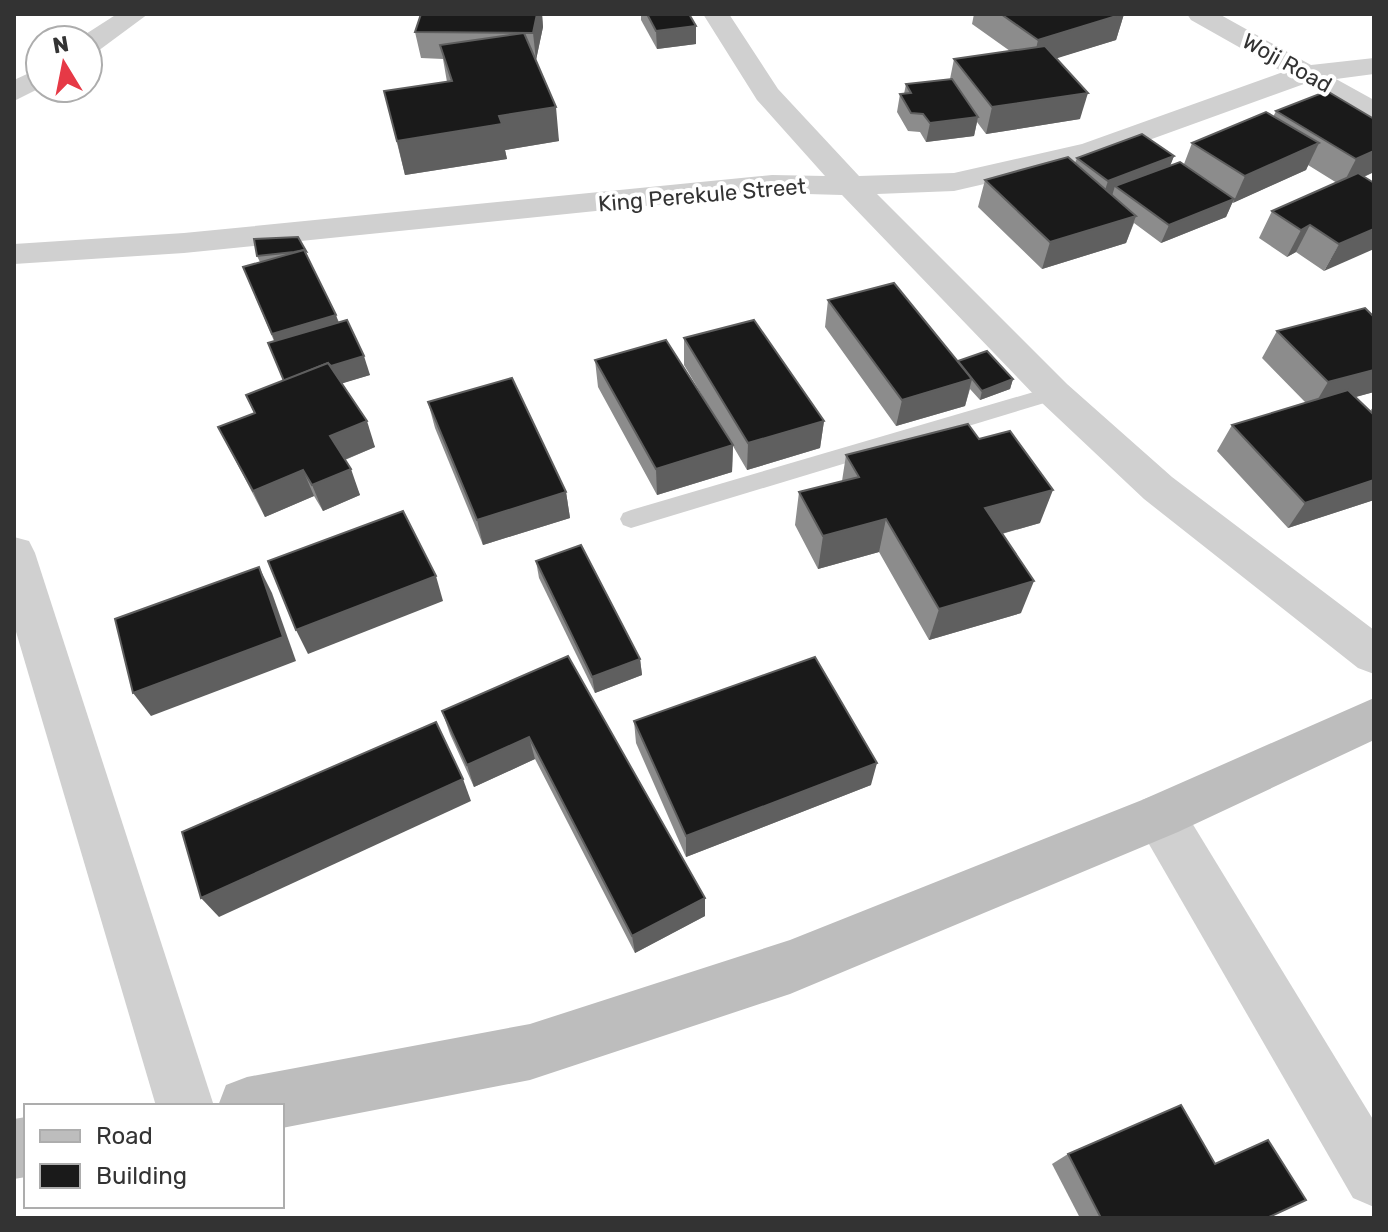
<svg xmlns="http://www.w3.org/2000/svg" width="1388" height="1232" viewBox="0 0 1388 1232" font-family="Rubik,sans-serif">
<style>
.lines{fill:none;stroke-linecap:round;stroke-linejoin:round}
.lane{fill:#d0d0d0;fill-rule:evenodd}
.street{fill:#d0d0d0;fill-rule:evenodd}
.secondary{fill:#bdbdbd;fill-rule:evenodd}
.wall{fill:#8c8c8c}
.shaded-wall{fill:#5f5f5f}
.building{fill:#1a1a1a;stroke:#5f5f5f;stroke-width:2}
.labels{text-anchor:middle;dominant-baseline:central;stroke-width:8;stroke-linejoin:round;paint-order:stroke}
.far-street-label{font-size:22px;fill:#333;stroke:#fff}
</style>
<rect width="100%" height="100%" fill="#fff"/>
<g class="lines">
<polygon class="lane" points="1054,386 1061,388 1064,393 1061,398 631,528 623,525 620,519 623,513 631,510"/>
<g class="street">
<polygon points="117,14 148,14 98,51 88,53 88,40 78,39"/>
<polygon points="703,14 729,14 778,89 859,176 954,173 1082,144 1283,72 1191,20 1187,14 1219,14 1311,65 1374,58 1374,74 1336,79 1374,100 1374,121 1364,118 1304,84 1102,157 954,191 877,194 1067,384 1172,477 1374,630 1374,674 1358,668 1144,499 1041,402 842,195 772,193 184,253 14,264 14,244 184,233 772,175 825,176 757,100"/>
<polygon points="40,68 40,88 14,101 14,80"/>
<polygon points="14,537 29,541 35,553 214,1106 156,1106 14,625"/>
<polygon points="1160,793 1178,800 1374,1121 1374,1207 1353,1198 1142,832 1135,816 1142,800"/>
</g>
<g class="secondary">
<polygon points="1374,698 1374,740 1178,832 790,994 530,1080 282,1128 282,1106 218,1106 226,1085 247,1077 530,1024 790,940 1142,800"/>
<polygon points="26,1117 26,1177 14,1179 14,1119"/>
</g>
</g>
<g class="wall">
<polygon points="421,14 542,14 543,27 536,60 559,141 505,150 507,159 405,175 384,91 447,82 443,59 421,58 415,32"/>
<polygon points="641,14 689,14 696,44 657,49 641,20"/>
<polygon points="974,14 1124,14 1116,40 1056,58 1080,119 986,134 977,122 974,136 926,142 920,132 908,131 897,112 900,94 904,94 906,84 950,79 954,59 1010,51 972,24"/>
<polygon points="1327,91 1374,172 1364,177 1374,183 1324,271 1296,252 1287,257 1259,238 1272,211 1337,183 1308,165 1306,170 1232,203 1226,217 1161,243 1134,223 1126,243 1042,269 978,207 985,180 1075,163 1077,158 1174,156 1170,165 1184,164 1192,143 1273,117 1276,111"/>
<polygon points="306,251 309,261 339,322 370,375 342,383 375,447 345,460 360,495 323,511 314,496 265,517 218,427 254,413 246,395 283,381 274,341 243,267 260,262 257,256"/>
<polygon points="828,300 958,361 1013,379 1010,389 980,400 970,389 965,406 896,426 825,327"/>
<polygon points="1374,317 1374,392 1355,397 1370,411 1374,406 1374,500 1288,528 1217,451 1232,425 1306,403 1262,358 1277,331"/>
<polygon points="684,338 824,421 820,448 747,470 733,446 732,472 657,495 598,387 595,360 727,437 684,365"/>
<polygon points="428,402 566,492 570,518 483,545 435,428"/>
<polygon points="979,439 1040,523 1002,534 1021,613 929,640 879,552 818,569 795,525 799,492 842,481 846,455"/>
<polygon points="536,561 640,659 642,675 595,693 539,578"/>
<polygon points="568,656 705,898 705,916 635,953 535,759 474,787 450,734 442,711"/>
<polygon points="634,721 871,785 686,857 636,743"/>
<polygon points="1068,1154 1215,1164 1267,1218 1080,1218 1052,1164"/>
</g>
<g class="shaded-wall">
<polygon points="537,14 542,14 543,27 536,60 533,33"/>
<polygon points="1124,14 1116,40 1032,66 1038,40"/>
<polygon points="696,26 696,44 657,49 656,31"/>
<polygon points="1088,93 1080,119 986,134 992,107"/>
<polygon points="556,107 559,141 505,150 507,159 405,175 397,141 499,116"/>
<polygon points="978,117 974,136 926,142 930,123"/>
<polygon points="1319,143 1306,170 1233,203 1245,176"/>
<polygon points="1374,151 1374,172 1342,186 1356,159"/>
<polygon points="1174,156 1167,174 1115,186 1112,196 1102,199 1108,181"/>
<polygon points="1234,199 1226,217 1161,243 1169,225"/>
<polygon points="1136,216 1126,243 1042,269 1050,242"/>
<polygon points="1310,225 1296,252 1287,257 1301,230"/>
<polygon points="1374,229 1374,249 1324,271 1339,244"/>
<polygon points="336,315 342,334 279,353 272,334"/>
<polygon points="364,356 370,375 291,399 284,381"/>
<polygon points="1374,370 1374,392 1312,409 1328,382"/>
<polygon points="972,379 965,406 896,426 902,400"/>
<polygon points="1013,379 1010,389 980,400 982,391"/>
<polygon points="367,421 375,447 339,462 330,436"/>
<polygon points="824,421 820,448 747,470 748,443"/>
<polygon points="733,445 732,472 657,495 656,469"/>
<polygon points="351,469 360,495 323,511 312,485"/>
<polygon points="303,470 314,496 265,517 253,491"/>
<polygon points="1374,480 1374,500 1288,528 1305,503"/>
<polygon points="1053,490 1040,523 975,541 985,508"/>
<polygon points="566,492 570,518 483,545 477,520"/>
<polygon points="886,519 879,552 818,569 823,536"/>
<polygon points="259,567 272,593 296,661 151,716 133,693"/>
<polygon points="436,576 443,601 308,654 296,630"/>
<polygon points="1034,581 1021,613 929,640 939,609"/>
<polygon points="640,659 642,675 595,693 592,677"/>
<polygon points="529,737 535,759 474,787 467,765"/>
<polygon points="877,763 871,785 686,857 686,836"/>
<polygon points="463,779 471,801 219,917 201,898"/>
<polygon points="705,898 705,916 635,953 632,936"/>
</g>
<g class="building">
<polygon points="421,14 537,14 533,33 415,32"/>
<polygon points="647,14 689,14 696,26 656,31"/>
<polygon points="1001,14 1123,14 1038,40"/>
<polygon points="524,33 556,107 499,116 502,124 397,141 384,91 452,81 440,45"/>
<polygon points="1045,46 1088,93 992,107 954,59"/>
<polygon points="952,79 978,117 930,123 923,114 911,113 900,94 911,93 906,84"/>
<polygon points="1327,91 1374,119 1374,151 1356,159 1276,111"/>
<polygon points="1266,112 1319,143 1245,176 1192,143"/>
<polygon points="1142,134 1174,156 1108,181 1077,158"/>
<polygon points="1068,157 1136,216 1050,242 985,180"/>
<polygon points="1180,162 1234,199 1169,225 1115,186"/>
<polygon points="1358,173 1374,183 1374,229 1339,244 1310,225 1301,230 1272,211"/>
<polygon points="298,237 306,251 304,250 294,252 257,256 254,239"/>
<polygon points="304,250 336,315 272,334 243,267"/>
<polygon points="894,283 972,379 902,400 828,300"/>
<polygon points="1365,308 1374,317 1374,370 1328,382 1277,331"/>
<polygon points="347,320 364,356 331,366 328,363 284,381 268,343"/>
<polygon points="754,320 824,421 748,443 684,338"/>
<polygon points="666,340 733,445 656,469 595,360"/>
<polygon points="987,351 1013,379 982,391 958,361"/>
<polygon points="328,363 367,421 330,436 351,469 312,485 303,470 253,491 218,427 255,413 246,395"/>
<polygon points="512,378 566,492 477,520 428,402"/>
<polygon points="1348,390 1374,415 1374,480 1305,503 1232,425"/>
<polygon points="968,424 979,439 1010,431 1053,490 985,508 1034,581 939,609 886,519 823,536 799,492 859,477 846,455"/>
<polygon points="403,511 436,576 296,630 268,561"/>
<polygon points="581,545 640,659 592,677 536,561"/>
<polygon points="259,567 283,637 133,693 115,619"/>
<polygon points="568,656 705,898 632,936 529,737 467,765 442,711"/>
<polygon points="815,657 877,763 686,836 634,721"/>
<polygon points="436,722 463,779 201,898 182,832"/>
<polygon points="1181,1105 1215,1164 1268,1140 1306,1200 1267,1218 1101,1218 1068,1154"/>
</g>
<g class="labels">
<g class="far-street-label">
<text transform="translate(1287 63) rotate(29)">Woji Road</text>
<text transform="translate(702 195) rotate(-5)">King Perekule Street</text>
</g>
</g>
<rect width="1388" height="1232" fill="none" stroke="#333333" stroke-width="32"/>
<rect x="24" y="1104" width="260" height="104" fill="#ffffff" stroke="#adadad" stroke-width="2"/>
<rect x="40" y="1130" width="40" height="12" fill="#bdbdbd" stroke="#adadad" stroke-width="2"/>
<text x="96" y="1144" font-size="24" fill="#333333">Road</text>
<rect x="40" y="1164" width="40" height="24" fill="#1a1a1a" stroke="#adadad" stroke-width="2"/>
<text x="96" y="1184" font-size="24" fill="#333333">Building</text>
<g transform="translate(64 64) rotate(350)"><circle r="38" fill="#ffffff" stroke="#adadad" stroke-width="2"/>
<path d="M0-6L14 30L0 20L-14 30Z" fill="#e63946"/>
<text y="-12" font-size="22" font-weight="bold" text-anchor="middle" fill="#333333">N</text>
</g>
</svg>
